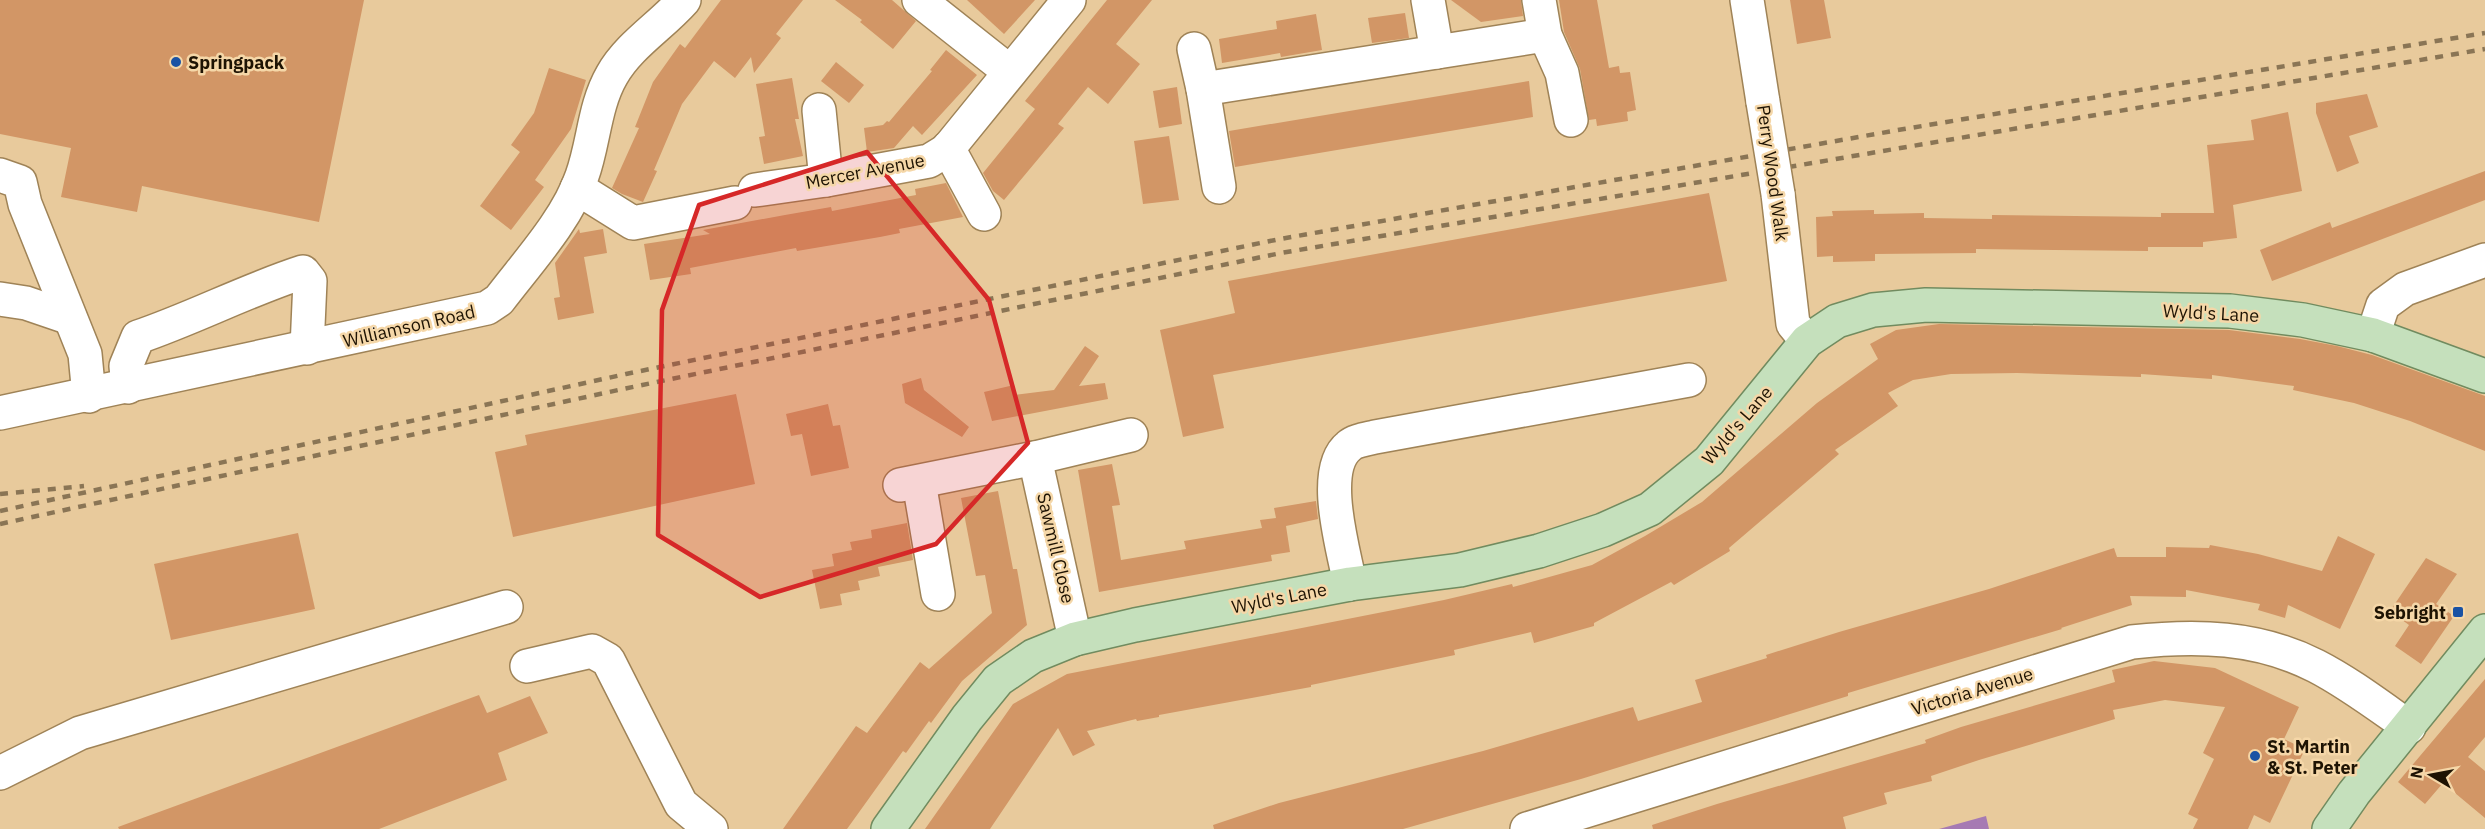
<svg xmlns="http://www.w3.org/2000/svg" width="2485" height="829" viewBox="0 0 2485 829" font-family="'IBM Plex Sans',sans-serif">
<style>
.forest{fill:#a67ab3}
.building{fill:#d29666}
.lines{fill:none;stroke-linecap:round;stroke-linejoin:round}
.minor-casing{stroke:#9f8357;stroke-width:36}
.major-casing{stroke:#718b5f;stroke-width:36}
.minor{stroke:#fff;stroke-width:33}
.major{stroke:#c5e0bc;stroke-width:33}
.rail{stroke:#8a7555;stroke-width:4.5;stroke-dasharray:8 8;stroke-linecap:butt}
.minor-bridge-casing{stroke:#9f8357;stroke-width:36;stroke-linecap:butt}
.minor-bridge{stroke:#fff;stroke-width:33}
.marked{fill:#d62828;fill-opacity:0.2;stroke:#d62828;stroke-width:4.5;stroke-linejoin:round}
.poi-dot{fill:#1a52a4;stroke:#f5d7a8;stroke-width:2}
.labels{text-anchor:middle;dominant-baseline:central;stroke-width:5;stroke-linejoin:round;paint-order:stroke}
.poi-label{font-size:18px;font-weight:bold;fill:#1e1303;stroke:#f5d7a8;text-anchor:start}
.street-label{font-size:18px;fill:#1e1303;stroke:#f5d7a8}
</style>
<rect width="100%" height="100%" fill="#e8ca9c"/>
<polygon class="forest" points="1986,816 1989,829 1939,829"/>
<g class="building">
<polygon points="0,0 364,0 319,222 142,186 137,212 61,197 71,148 0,134"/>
<polygon points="721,0 803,0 776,34 781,38 754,73 751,57 735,78 714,61 682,104 654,170 657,171 643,202 622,194 612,188 639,128 635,127 653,82 680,44 685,48"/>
<polygon points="835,0 892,0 916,21 893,49 860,22 862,20"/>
<polygon points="967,0 1035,0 1004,34"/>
<polygon points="1107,0 1152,0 1116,44 1140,64 1108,104 1088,87 1058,124 1064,128 1004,200 993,191 983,173 1035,109 1025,101"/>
<polygon points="1451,0 1521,0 1523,16 1481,22"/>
<polygon points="1559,0 1597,0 1609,68 1619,66 1620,73 1630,72 1636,110 1627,112 1628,121 1597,126 1596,119 1589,120 1580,69 1564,32"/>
<polygon points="1790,0 1824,0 1831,38 1797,44"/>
<polygon points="1405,13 1409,38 1372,43 1368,18"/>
<polygon points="1316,14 1322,50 1281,57 1280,53 1222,63 1219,39 1277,29 1276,21"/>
<polygon points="946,50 977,75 922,135 913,126 894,148 867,152 864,128 883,125 887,121 889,122 932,71 930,70"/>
<polygon points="836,62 864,85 849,103 821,81"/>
<polygon points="549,68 586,80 571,129 535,180 544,187 511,230 480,206 520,152 511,145 534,113"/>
<polygon points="792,78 799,119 795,119 803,156 764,164 759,137 765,136 756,84"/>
<polygon points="1529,81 1533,117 1235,167 1229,131"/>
<polygon points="1177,87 1182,124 1159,128 1153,91"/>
<polygon points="2367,94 2378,127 2349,136 2359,163 2337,172 2316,113 2316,103"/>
<polygon points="2288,112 2302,191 2233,205 2237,238 2203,242 2203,247 2148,247 2148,251 1976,249 1976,253 1875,254 1875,261 1833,262 1833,256 1817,257 1816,217 1833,216 1832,211 1874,210 1874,214 1924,213 1924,218 1992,219 1992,215 2161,217 2161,213 2214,213 2207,145 2254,140 2251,120"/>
<polygon points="1169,136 1179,200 1143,204 1134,141"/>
<polygon points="2485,171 2485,200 2272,281 2260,250 2330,222 2332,228"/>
<polygon points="946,183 963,217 899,229 900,233 880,237 797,251 796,248 690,268 691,274 650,280 644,244 710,234 703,230 785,215 831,207 832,211 916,195 915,189"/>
<polygon points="1709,193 1727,281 1213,375 1224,428 1183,437 1160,330 1235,313 1228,281"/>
<polygon points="579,229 580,233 603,229 607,253 584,257 594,313 558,320 554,298 560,297 555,263"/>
<polygon points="1939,324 2229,330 2300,339 2337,346 2372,355 2485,396 2485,451 2410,421 2354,403 2293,390 2294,386 2212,375 2212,379 2141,374 2141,377 2017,373 1951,374 1913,380 1888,393 1898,406 1835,450 1839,454 1729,548 1730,551 1674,585 1671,582 1594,623 1594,626 1534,643 1531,632 1454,650 1455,655 1311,685 1311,687 1159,715 1159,717 1137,721 1136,719 1087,731 1095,745 1073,756 1058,728 990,829 925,829 1013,704 1067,674 1444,600 1512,584 1513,587 1592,565 1645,536 1702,502 1817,403 1878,359 1870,344 1896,330"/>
<polygon points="1085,346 1099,356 1079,386 1105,383 1108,399 992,421 984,392 1014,385 1015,395 1054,390"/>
<polygon points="921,378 924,390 969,427 962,437 905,403 902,384"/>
<polygon points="736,394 755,484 513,537 495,452 527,445 525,435"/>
<polygon points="828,404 833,426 840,425 849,468 811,476 802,434 791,436 786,414"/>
<polygon points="1112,464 1120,505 1112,506 1121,560 1186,549 1184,541 1262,528 1260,520 1276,518 1274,508 1316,501 1318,519 1286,526 1290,552 1271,555 1272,561 1099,592 1078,470"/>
<polygon points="998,491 1013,569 1017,569 1027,625 962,681 931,723 929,721 906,753 903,751 847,829 783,829 856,726 867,733 920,662 929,669 992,613 985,575 976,576 961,498"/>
<polygon points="907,523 913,560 878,567 880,576 858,581 860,590 840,594 842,605 820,609 812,570 834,566 832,554 852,550 850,542 872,538 871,530"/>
<polygon points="298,533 315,609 171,640 154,564"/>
<polygon points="2338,536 2375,554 2340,629 2288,605 2285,618 2258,610 2260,604 2186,590 2186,597 2130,596 2132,605 2061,628 2062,629 1848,693 1848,696 1581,779 1403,829 1214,829 1213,825 1279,803 1483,751 1633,707 1638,721 1702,702 1695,680 1767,658 1766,655 1839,632 1989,589 2114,548 2117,557 2166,557 2166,547 2209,548 2210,545 2258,554 2322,571"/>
<polygon points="2426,558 2457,574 2436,604 2454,616 2421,664 2395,646 2409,625 2390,611"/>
<polygon points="2154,661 2215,668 2299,707 2284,739 2305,749 2270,823 2254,815 2248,829 2193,829 2198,819 2188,814 2214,759 2203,753 2225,707 2165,700 2113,710 2115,719 1979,760 1931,776 1932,781 1884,793 1887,804 1843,817 1846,829 1653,829 1652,825 1717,804 1926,743 1925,740 1961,727 2115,682 2112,670"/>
<polygon points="2485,679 2485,737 2468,757 2485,771 2485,818 2443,783 2425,804 2398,782"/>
<polygon points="479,695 487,713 530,696 548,733 498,753 507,780 379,829 119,829 118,827"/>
</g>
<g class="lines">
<g class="minor-casing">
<g id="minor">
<polyline points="919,0 1010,72"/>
<polyline points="1428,0 1437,52 1545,35"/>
<polyline points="1539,0 1545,35 1562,73 1571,120"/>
<polyline points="1747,0 1763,102"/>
<polyline points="1194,49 1203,89 1219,187"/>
<polyline points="1203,89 1437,52"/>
<polyline points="819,110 826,180"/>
<polyline points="948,148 984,214"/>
<polyline points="0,175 20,182 25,204 85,354 89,396"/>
<polyline points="577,188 633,223 735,203"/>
<polyline points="755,190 826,180 929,161 947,150 1069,0"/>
<polyline points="1778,194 1793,324 1807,341"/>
<polyline points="0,299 26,303 70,318"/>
<polyline points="2373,335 2383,305 2405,289 2485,260"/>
<path d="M128 387 126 366 138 337C194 318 247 290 303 272L310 281 307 348"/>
<path d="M0 413 487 308 499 300C527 263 567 220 582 176 594 143 594 106 612 75 629 45 661 26 684 0"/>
<polyline points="919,482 938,594"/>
<polyline points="900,485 1035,458"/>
<path d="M1350 584C1344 551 1319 470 1349 446 1354 441 1367 439 1375 437L1689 380"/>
<polyline points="1075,639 1035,458 1131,435"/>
<polyline points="527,666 592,651 608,660 681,804 711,829"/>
<polyline points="0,773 80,733 506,607"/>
<path d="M1527 829 2132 642C2196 635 2257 636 2316 666 2349 683 2379 706 2409 727"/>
</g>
</g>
<g class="major-casing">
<g id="major">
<polyline points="888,829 967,718 998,680 1033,656 1075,639 1135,625 1350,584 1460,570 1539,551 1603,530 1650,509 1709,461 1807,341 1837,321 1873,310 1926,305 2230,311 2303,320 2373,335 2485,376"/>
<polyline points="2329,829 2354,793 2485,631"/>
</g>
</g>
<use href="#minor" class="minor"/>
<use href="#major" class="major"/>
<g class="rail">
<polyline points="0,494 84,486"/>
<polyline points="0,511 626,374 1280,239 1904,129 2485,33"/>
<polyline points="0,524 623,389 1281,253 2485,49"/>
</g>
<g class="minor-bridge-casing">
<polyline id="minor-bridge" points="1763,102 1778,194"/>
</g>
<use href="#minor-bridge" class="minor-bridge"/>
</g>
<path class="marked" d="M867 152 989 300 1028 443 936 544 760 597 658 535 662 310 699 205Z"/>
<g class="poi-dot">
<circle cx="176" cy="62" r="6"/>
<rect x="2452" y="606" width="12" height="12" rx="3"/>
<circle cx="2255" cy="756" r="6"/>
</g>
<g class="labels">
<g class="poi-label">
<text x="188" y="62">Springpack</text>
<text x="2446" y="612" text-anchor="end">Sebright</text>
<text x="2267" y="746">St. Martin<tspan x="2267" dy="21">&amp; St. Peter</tspan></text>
</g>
<g class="street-label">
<text transform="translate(865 171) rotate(-11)">Mercer Avenue</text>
<text transform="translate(1773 173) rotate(82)">Perry Wood Walk</text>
<text transform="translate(2211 313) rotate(3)">Wyld's Lane</text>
<text transform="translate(409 326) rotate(-13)">Williamson Road</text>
<text transform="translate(1737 425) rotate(-49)">Wyld's Lane</text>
<text transform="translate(1056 548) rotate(77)">Sawmill Close</text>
<text transform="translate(1279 598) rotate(-11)">Wyld's Lane</text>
<text transform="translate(1972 691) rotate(-17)">Victoria Avenue</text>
</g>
</g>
<g transform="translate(2431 775) rotate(280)" stroke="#f5d7a8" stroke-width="4.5" paint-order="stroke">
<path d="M0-4.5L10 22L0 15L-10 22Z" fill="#1e1303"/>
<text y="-9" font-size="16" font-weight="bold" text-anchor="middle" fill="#1e1303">N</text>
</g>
</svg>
